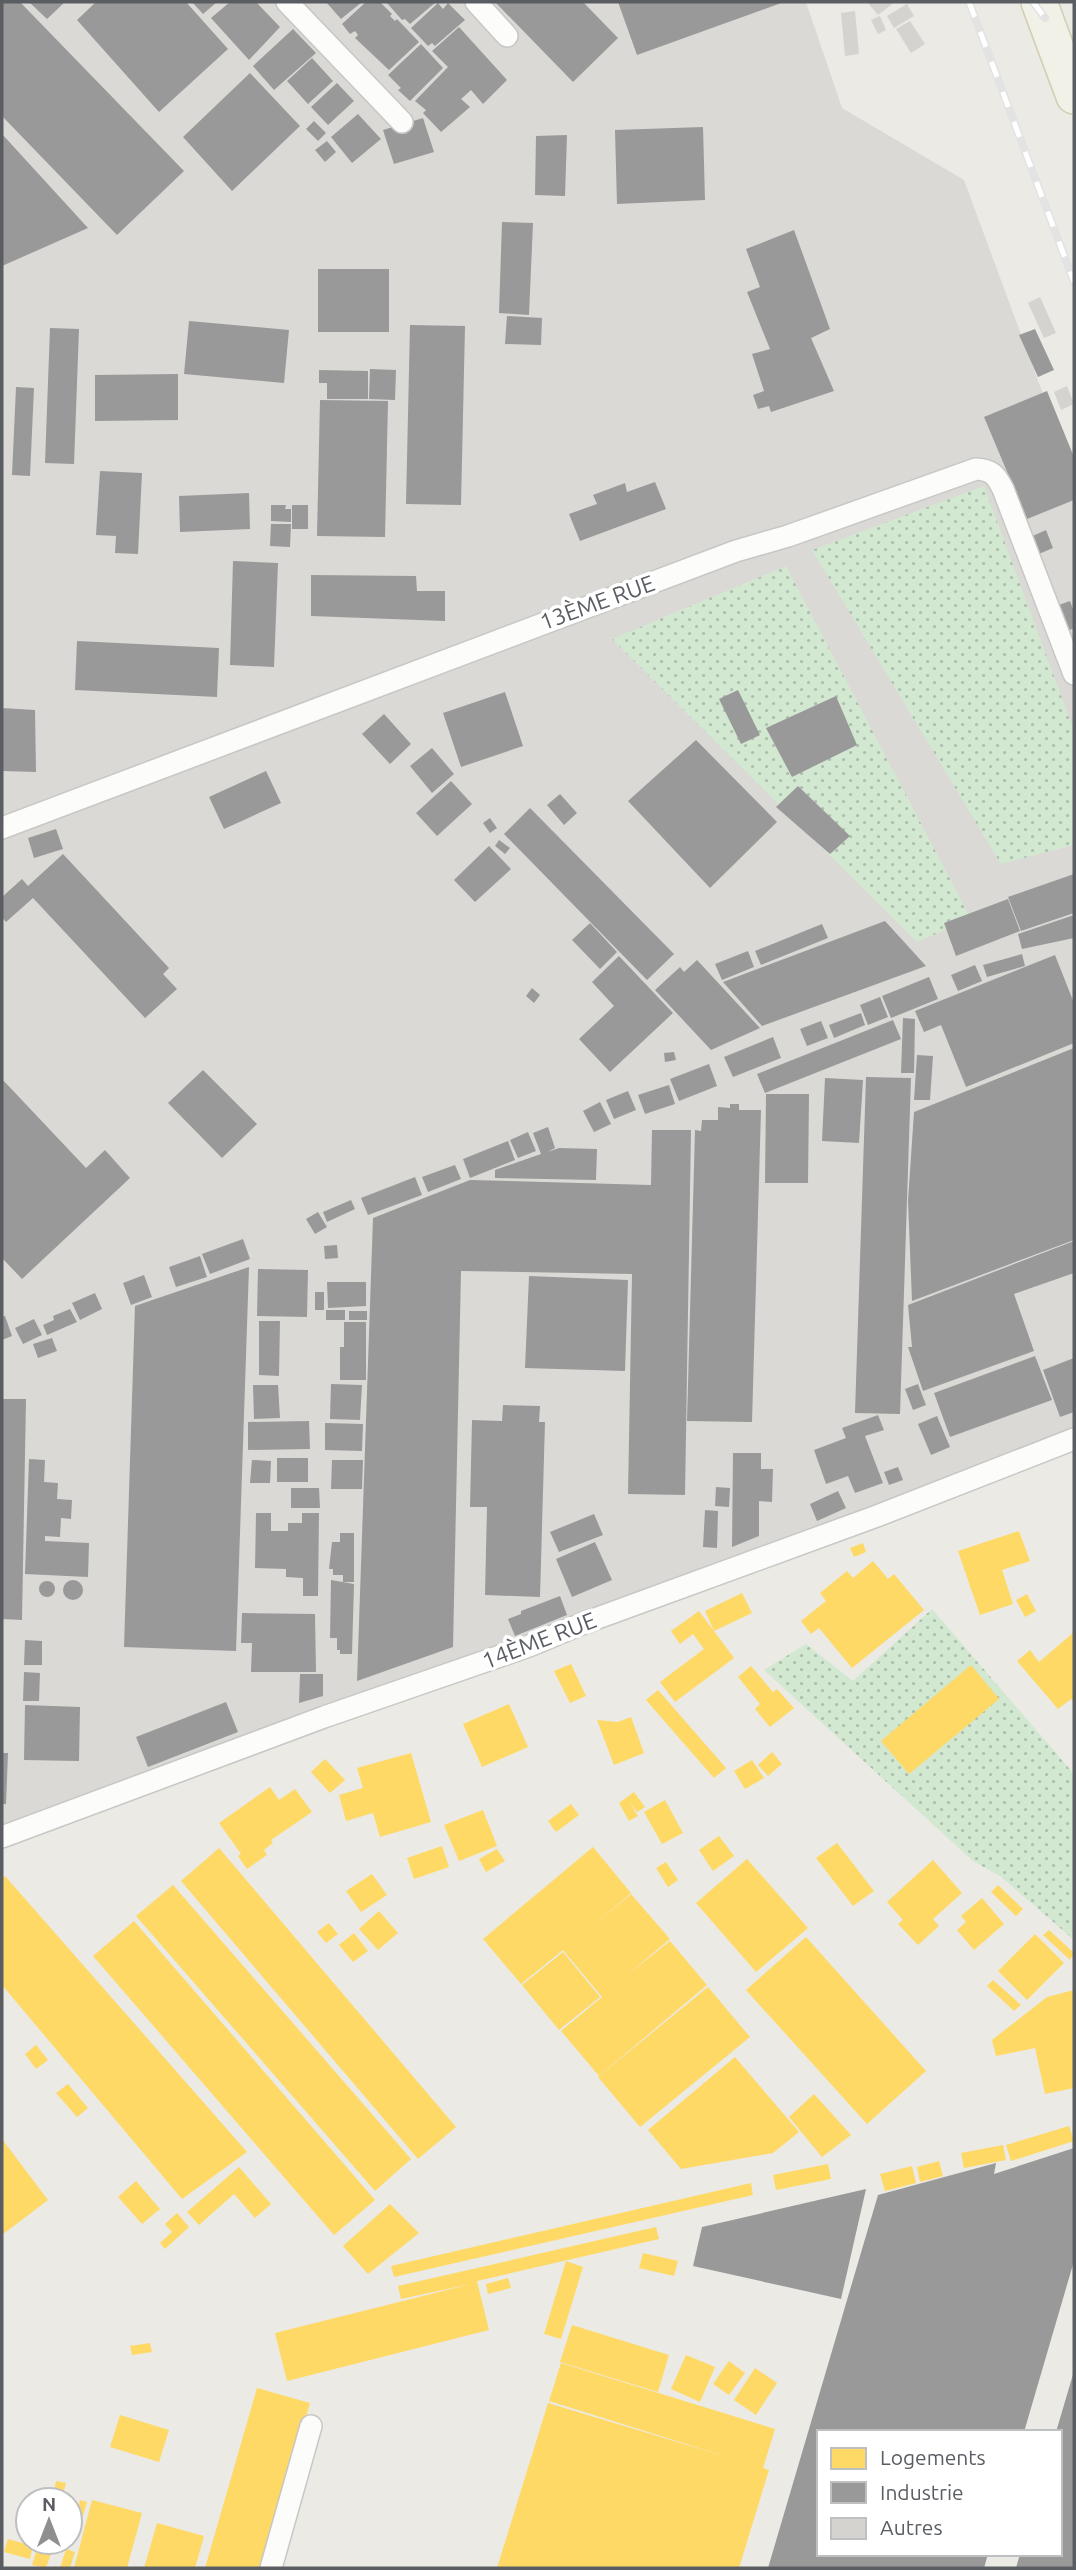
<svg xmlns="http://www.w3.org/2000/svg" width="1076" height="2570" viewBox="0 0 1076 2570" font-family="Ubuntu,sans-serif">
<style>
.industrial{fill:#dbd9d5}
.grass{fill:url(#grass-dots)}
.homes{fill:#ffd966}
.industry{fill:#999}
.building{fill:#d4d3d0}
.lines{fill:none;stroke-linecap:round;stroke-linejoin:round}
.minor-casing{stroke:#c7c7c5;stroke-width:24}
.primary-casing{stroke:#d3cdb2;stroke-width:38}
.minor{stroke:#fcfcfb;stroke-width:21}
.primary{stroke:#f2f1e7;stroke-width:35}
.rail-casing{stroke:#e2e3e2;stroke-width:8}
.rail{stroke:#fff;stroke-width:5;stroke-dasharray:16;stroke-linecap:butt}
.labels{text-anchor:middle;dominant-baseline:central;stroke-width:7;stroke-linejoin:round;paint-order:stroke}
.street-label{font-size:23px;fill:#5a5e63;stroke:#fff}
</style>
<defs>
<pattern id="grass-dots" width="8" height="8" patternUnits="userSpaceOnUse" patternTransform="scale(1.75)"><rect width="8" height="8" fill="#d2e8d1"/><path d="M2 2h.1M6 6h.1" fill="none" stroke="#adbfad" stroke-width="1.8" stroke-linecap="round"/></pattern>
</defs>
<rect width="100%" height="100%" fill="#ebeae5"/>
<polygon class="industrial" points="2,2 806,2 842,108 964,180 1074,478 1074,1433 2,1833"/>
<g class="grass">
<polygon points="984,486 1074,731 1074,845 1001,864 812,550"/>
<polygon points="786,566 971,919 917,942 612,639"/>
<polygon points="932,1609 1074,1774 1074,1940 1000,1876 973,1861 764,1670 806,1644 853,1681"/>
</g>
<g class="homes">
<polygon points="1019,1531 1030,1561 1002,1570 1013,1604 980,1615 958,1551"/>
<polygon points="863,1543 866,1552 854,1557 850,1548"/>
<polygon points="873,1561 888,1579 894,1574 924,1610 852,1668 819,1628 811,1634 801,1621 826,1601 820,1593 847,1571 853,1578"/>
<polygon points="742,1593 752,1613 714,1631 705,1611"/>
<polygon points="1027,1594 1036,1611 1025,1617 1016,1600"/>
<polygon points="699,1611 734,1658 675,1702 660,1682 704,1649 693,1634 680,1644 671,1631"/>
<polygon points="1073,1633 1074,1703 1071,1699 1058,1709 1017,1661 1030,1650 1039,1662"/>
<polygon points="571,1664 586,1696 570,1703 554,1671"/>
<polygon points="971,1665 999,1699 909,1774 881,1741"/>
<polygon points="751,1666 773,1692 777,1689 794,1708 770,1727 755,1709 760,1704 738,1677"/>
<polygon points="658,1690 726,1768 714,1778 646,1700"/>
<polygon points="509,1704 528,1747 482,1767 463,1724"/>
<polygon points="631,1717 644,1753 614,1765 597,1720 618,1722"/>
<polygon points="772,1752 782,1764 768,1776 758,1765"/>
<polygon points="411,1753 431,1822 380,1837 373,1813 346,1821 339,1795 363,1788 357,1768"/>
<polygon points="325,1759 345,1780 330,1793 311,1772"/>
<polygon points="752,1760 764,1778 745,1789 734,1771"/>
<polygon points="270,1787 279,1800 295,1789 312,1812 271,1840 273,1843 264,1850 267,1855 247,1869 238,1856 241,1854 219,1823"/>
<polygon points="634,1792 645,1807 637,1812 629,1801 638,1816 629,1821 619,1803"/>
<polygon points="665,1800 683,1833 662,1844 644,1812"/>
<polygon points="571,1804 579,1815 556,1832 548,1821"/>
<polygon points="483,1810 497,1846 459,1861 444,1825"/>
<polygon points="719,1836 734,1856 713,1871 699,1850"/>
<polygon points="837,1843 874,1891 853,1906 816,1858"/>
<polygon points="442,1846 449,1867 414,1879 407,1858"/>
<polygon points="593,1847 631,1893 591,1928 631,1894 670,1939 626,1976 670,1941 707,1985 599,2076 561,2031 602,1997 563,1950 521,1984 483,1939"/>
<polygon points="219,1848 456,2127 418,2159 181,1881"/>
<polygon points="497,1849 505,1861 486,1872 479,1859"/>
<polygon points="747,1859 808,1928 756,1972 696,1903"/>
<polygon points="933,1860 962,1893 933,1919 939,1926 918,1945 898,1924 903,1920 887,1902"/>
<polygon points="666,1862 678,1880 668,1887 656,1868"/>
<polygon points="372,1874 387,1895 361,1912 346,1891"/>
<polygon points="5,1876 247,2152 182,2199 2,1985 2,1878"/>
<polygon points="173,1885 411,2159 375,2191 136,1916"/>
<polygon points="998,1885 1023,1909 1016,1916 991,1892"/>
<polygon points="982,1898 1004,1924 974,1950 957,1930 966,1922 961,1916"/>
<polygon points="379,1911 398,1933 378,1950 359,1929"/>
<polygon points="134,1921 375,2200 334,2235 93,1956"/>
<polygon points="329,1923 338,1934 326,1943 317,1932"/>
<polygon points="1049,1930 1074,1953 1070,1960 1043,1935"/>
<polygon points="354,1933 368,1951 353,1962 339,1945"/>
<polygon points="1035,1934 1064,1963 1027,2000 998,1971"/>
<polygon points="806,1937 926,2071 867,2124 746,1990"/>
<polygon points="563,1952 600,1997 559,2030 522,1985"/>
<polygon points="993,1980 1021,2005 1014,2011 987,1986"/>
<polygon points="708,1987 750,2037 640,2127 598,2077"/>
<polygon points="1074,1990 1074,2088 1045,2094 1035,2048 996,2056 992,2040 1047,1997"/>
<polygon points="36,2045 48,2060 36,2069 25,2054"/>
<polygon points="735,2057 799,2132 773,2153 681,2169 648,2130"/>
<polygon points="68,2084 88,2108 77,2117 56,2093"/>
<polygon points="814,2094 851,2135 822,2157 789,2117"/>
<polygon points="1069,2126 1074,2141 1011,2161 1006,2145"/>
<polygon points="2,2139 48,2200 2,2235"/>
<polygon points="1003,2145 1006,2160 964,2168 961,2153"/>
<polygon points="939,2161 943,2176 920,2182 917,2167"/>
<polygon points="828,2164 831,2179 776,2190 773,2175"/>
<polygon points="912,2166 916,2183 885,2191 880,2174"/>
<polygon points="239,2167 271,2204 255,2218 234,2194 199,2225 187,2212"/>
<polygon points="136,2181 160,2209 142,2224 118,2197"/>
<polygon points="751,2183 753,2195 394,2277 391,2266"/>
<polygon points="390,2204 419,2233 368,2274 343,2246"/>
<polygon points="177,2213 189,2227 165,2249 160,2243 172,2232 165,2224"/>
<polygon points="656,2227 659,2239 477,2281 489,2330 287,2381 275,2333 471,2284 401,2299 398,2286"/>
<polygon points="643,2253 678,2261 674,2276 639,2268"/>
<polygon points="566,2261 583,2267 561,2339 544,2334"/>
<polygon points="508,2278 511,2288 488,2294 486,2284"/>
<polygon points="572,2325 669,2355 658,2392 560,2362"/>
<polygon points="150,2343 152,2352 132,2355 130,2346"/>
<polygon points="686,2355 715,2367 700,2402 671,2389"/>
<polygon points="729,2361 745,2373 729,2395 713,2384"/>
<polygon points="561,2363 775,2429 763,2468 769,2470 739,2568 497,2568 548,2403 734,2459 549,2401"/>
<polygon points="755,2368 777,2383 756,2415 734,2400"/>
<polygon points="257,2388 310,2403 263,2568 205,2568"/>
<polygon points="120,2415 169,2430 159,2462 110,2447"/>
<polygon points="56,2481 66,2483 62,2500 52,2500"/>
<polygon points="80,2500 87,2502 77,2536 70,2532"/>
<polygon points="92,2500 142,2513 127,2568 74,2568"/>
<polygon points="157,2523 204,2536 195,2568 144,2568"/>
<polygon points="8,2539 33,2546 30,2559 4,2552"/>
<polygon points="39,2542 55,2542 46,2568 32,2565"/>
<polygon points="66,2549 75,2552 70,2568 60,2568"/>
</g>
<g class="industry">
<polygon points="2,2 20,2 184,171 117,235 2,116"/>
<polygon points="29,2 65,2 47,19"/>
<polygon points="96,2 186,2 228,49 159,112 77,20"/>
<polygon points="192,2 217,2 203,14"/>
<polygon points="230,2 256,2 280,27 249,60 211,18"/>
<polygon points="326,2 362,2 341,19"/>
<polygon points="366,2 380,2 392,14 390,16 395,21 397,19 419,42 389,70 355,38 358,35 355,31 350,34 342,24"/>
<polygon points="389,2 436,2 410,24 405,19 402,20 387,3"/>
<polygon points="495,2 583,2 618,38 573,82"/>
<polygon points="618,2 784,2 637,55"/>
<polygon points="438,3 443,9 448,3 465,20 435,46 432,43 428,46 411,28"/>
<polygon points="459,27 507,80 483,104 471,90 461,99 470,107 441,132 423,113 426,110 415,101 448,67 432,51"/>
<polygon points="293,29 316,53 274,90 253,66"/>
<polygon points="421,44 443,68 410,101 398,90 401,88 388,75"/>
<polygon points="312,58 333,81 308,104 287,81"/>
<polygon points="250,73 300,126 232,191 183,137"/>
<polygon points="337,83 354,101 328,125 311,107"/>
<polygon points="358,114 381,139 352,163 331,137"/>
<polygon points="423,118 434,152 394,164 383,130"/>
<polygon points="314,121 326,133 318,141 306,129"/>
<polygon points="703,127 705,200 617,204 615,130"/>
<polygon points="2,134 88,228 2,266"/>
<polygon points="567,135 565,196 535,195 536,136"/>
<polygon points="327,141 336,152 325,162 315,150"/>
<polygon points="502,222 533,223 529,315 499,313"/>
<polygon points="794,230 830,329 811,338 834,391 771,412 769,406 758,409 753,395 764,391 752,354 770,349 747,292 760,287 746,249"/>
<rect x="318" y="269" width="71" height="63"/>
<polygon points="507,316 542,318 541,345 505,344"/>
<polygon points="189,321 289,330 284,383 184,374"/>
<polygon points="410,325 465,326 461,505 406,504"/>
<polygon points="50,328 79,329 74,464 45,463"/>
<polygon points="1035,329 1054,370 1038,377 1019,335"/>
<polygon points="370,369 396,370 395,400 369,399"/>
<polygon points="319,370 368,371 368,399 327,399 327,383 319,383"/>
<polygon points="178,374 178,420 95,421 95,375"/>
<polygon points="16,387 34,388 30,476 12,475"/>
<polygon points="1047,391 1074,457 1074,500 1027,519 984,417"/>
<polygon points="320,400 388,401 385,537 317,536"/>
<polygon points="100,471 142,473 138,554 115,553 116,536 96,535"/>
<polygon points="655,482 666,509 580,541 569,514 597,504 593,495 625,483 627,492"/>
<polygon points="249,493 250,529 180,532 179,496"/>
<polygon points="271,505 286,505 285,509 291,509 291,522 271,521"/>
<rect x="292" y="505" width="16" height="24"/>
<polygon points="271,524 291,524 290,547 270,546"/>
<polygon points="1046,530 1053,548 1034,556 1026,539"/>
<polygon points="233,561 278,563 274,667 230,665"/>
<polygon points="311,575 416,576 417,591 445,591 445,621 311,616"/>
<polygon points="1070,601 1074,612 1074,628 1063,633 1053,607"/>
<polygon points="77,641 219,648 217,697 75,690"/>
<polygon points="738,690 760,735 741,744 719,699"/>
<polygon points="505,692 523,746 461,767 443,713"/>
<polygon points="836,696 857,745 792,777 766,728"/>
<polygon points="2,708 35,710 36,772 2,771"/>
<polygon points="384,714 411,744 390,764 362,734"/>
<polygon points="696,740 777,822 710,888 628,801"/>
<polygon points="432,748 454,774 432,793 410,766"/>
<polygon points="266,771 281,803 224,829 209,797"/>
<polygon points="451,781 472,804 437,836 416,813"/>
<polygon points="798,786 850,836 830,854 776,807"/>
<polygon points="560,794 577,813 564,825 547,805"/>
<polygon points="530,808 674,954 647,980 504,834"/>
<polygon points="490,818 497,828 490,833 483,823"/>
<polygon points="56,829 63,849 34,858 28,838"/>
<polygon points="499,840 510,848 505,854 495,846"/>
<polygon points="489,846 511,869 475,902 454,880"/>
<polygon points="63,854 169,968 163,974 177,989 145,1018 33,898 6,922 2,917 2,897 22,879 28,886"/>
<polygon points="1074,874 1074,913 1021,931 1008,897"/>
<polygon points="1008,899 1020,931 956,956 944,923"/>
<polygon points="1074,915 1074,938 1022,949 1018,934"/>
<polygon points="885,921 926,966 762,1026 723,982"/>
<polygon points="590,923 617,952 600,969 572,940"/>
<polygon points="822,924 828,938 761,965 755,951"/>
<polygon points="748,951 754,967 722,980 715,964"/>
<polygon points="1022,954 1025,966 987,977 983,965"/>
<polygon points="1055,955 1074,1003 1074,1043 966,1087 941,1025 924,1032 915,1011"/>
<polygon points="619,956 673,1013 610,1072 579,1039 614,1006 592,982"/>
<polygon points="697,960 760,1028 711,1050 655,990 680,967 684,972"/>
<polygon points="975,965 982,981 958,991 951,975"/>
<polygon points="929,977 938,999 891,1018 882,996"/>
<polygon points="532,988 540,995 534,1003 526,996"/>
<polygon points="880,997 888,1017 868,1025 860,1005"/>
<polygon points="861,1013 865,1025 834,1038 829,1025"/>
<polygon points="903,1018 915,1019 914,1073 901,1073"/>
<polygon points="893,1020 901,1039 765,1093 757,1074"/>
<polygon points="821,1021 828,1038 807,1046 800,1029"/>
<polygon points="773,1037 781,1058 733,1077 724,1057"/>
<polygon points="1074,1048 1074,1240 912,1301 908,1201 914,1112"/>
<polygon points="674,1052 676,1060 665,1062 664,1053"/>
<polygon points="917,1055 933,1056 930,1100 914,1100"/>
<polygon points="709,1064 717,1086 679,1101 670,1079"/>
<polygon points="203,1070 257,1124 222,1158 168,1103"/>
<polygon points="866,1077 911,1078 900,1414 855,1413"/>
<polygon points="825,1078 863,1080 859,1143 822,1141"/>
<polygon points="2,1079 86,1168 105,1150 130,1178 22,1279 2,1258"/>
<polygon points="669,1085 675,1104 645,1114 638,1095"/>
<polygon points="628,1091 636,1110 614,1119 606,1100"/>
<polygon points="766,1094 809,1094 808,1183 765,1183"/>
<polygon points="600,1102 611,1124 594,1132 583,1111"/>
<polygon points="730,1104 739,1104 739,1110 761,1110 752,1422 687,1421 695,1130 701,1131 702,1120 718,1120 718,1107 730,1108"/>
<polygon points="548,1127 555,1148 548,1152 559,1148 597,1149 596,1180 495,1178 495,1170 541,1154 533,1133"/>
<polygon points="652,1130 691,1130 685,1495 628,1494 632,1274 461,1271 453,1647 357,1681 373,1218 470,1180 651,1185"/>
<polygon points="528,1132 536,1151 518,1158 510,1140"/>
<polygon points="508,1141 515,1160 470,1178 463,1159"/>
<polygon points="455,1165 461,1179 428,1192 422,1177"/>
<polygon points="415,1177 422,1195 368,1215 361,1198"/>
<polygon points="351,1200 355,1209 327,1222 323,1212"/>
<polygon points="318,1212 327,1227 315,1234 306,1219"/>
<polygon points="243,1239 250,1259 210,1274 202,1254"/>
<polygon points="1074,1241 1074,1273 1014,1294 1034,1351 923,1391 908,1347 912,1347 908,1305"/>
<polygon points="337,1245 338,1258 325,1259 324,1246"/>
<polygon points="200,1256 207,1277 176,1287 169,1267"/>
<polygon points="249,1267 236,1651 124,1647 135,1306"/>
<polygon points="258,1269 308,1270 307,1317 257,1316"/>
<polygon points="144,1275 152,1297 131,1305 123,1283"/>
<polygon points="529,1276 628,1280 625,1371 525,1368"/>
<polygon points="327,1282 366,1282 366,1306 328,1308"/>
<rect x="315" y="1292" width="9" height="18"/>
<polygon points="95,1293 102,1309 80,1320 72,1303"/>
<polygon points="70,1309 77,1322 47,1335 43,1325 54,1320 53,1316"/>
<rect x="326" y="1310" width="19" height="10"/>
<rect x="349" y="1311" width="18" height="9"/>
<polygon points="5,1316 12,1336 2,1340 2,1317"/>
<polygon points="34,1319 42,1335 23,1344 15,1328"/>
<polygon points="259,1321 280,1321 279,1376 259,1375"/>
<polygon points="344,1322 366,1322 366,1380 340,1380 340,1347 344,1347"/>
<polygon points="52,1338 57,1351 38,1358 33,1344"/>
<polygon points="1035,1356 1052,1400 950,1437 934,1393"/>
<polygon points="1074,1358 1074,1412 1060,1417 1043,1370"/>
<polygon points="331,1384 362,1385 360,1420 330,1419"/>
<polygon points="918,1384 926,1405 913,1410 905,1389"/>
<polygon points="253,1385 278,1385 280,1418 254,1419"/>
<polygon points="2,1399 26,1399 22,1620 2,1619"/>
<polygon points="503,1405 540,1406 539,1422 545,1422 540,1597 485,1595 487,1507 470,1507 472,1420 502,1421"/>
<polygon points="878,1415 884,1430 865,1436 883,1483 855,1493 848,1476 826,1484 814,1450 846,1438 842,1428"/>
<polygon points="937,1416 950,1447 931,1455 918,1424"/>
<polygon points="309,1421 310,1449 248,1450 248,1422"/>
<polygon points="325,1423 363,1424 362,1451 325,1450"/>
<polygon points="733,1453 761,1453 761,1469 773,1469 772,1502 759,1501 759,1536 732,1547"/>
<rect x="277" y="1458" width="31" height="24"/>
<polygon points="29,1459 45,1460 44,1482 58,1483 57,1499 72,1500 71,1519 61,1518 60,1537 45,1536 45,1541 89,1543 88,1577 25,1574"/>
<polygon points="252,1460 271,1461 270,1483 250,1483"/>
<polygon points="332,1460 363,1460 362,1489 331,1489"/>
<polygon points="898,1467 903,1480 889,1485 884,1472"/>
<polygon points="716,1487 730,1488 729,1507 715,1506"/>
<polygon points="291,1488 319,1488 320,1508 291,1508"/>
<polygon points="838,1491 846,1508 817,1521 810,1504"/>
<polygon points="705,1510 718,1511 717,1548 703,1547"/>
<polygon points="256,1513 271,1513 271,1531 288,1531 288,1523 302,1523 302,1513 319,1513 318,1596 303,1596 303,1578 286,1577 286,1569 255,1568"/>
<polygon points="594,1514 603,1535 559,1552 550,1532"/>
<polygon points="340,1533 354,1533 354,1582 343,1582 343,1575 333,1575 333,1569 329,1569 332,1542 340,1542"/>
<polygon points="595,1542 612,1580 572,1597 556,1559"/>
<polygon points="331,1580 354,1584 352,1654 340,1654 340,1650 337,1650 337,1638 330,1638"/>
<circle cx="73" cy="1590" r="10"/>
<circle cx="47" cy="1589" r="8"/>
<polygon points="560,1596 567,1615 515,1636 508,1619 521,1614 521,1611"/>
<polygon points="242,1613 315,1614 316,1672 251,1672 252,1643 241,1643"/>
<polygon points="25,1640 42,1641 42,1665 24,1665"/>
<polygon points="24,1672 40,1673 39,1701 23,1701"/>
<polygon points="300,1674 323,1674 323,1696 299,1703"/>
<polygon points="226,1702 238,1732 148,1767 136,1737"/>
<polygon points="25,1705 80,1707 79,1761 24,1760"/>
<polygon points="2,1753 8,1753 6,1804 2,1804"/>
<polygon points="1074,2148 1074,2261 1024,2432 819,2432 819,2554 988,2554 984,2568 768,2568 878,2195 996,2163 994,2174"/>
<polygon points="866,2189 841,2299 693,2266 702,2227"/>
<polygon points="1074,2371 1074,2568 1016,2568 1020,2554 1060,2554 1060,2432 1056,2432"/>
</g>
<g class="building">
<polygon points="867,2 895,2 878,15"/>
<polygon points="907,4 914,16 894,28 887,16"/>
<polygon points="855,11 859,54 845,56 841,13"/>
<polygon points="880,16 886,30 878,34 871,20"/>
<polygon points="910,21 925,44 911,53 896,29"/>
<polygon points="1040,297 1056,333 1044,338 1028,303"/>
<polygon points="1067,386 1074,404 1061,410 1054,392"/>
</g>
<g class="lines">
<g class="minor-casing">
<g id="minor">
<polyline points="287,2 402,122"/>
<polyline points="476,2 507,36"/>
<path d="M2 828 736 551 788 536 976 469C992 470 996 475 1003 489L1074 674"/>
<polyline points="2,1837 324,1717 529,1646 584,1623 877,1516 1074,1439"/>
<polyline points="271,2568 311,2426"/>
</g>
</g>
<g class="primary-casing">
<polyline id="primary" points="1039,2 1074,96"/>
</g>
<use href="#minor" class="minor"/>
<use href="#primary" class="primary"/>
<g class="rail-casing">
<g id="rail">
<polyline points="969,2 1074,282"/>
<polyline points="1033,2 1045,18"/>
</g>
</g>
<use href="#rail" class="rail"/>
</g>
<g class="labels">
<g class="street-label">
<text transform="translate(597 602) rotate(-20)">13ÈME RUE</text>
<text transform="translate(539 1640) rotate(-21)">14ÈME RUE</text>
</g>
</g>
<rect width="1076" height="2570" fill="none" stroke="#5a5e63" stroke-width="7"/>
<rect x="817" y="2430" width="245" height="126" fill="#ffffff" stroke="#bdbfc1" stroke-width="2"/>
<rect x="831" y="2448" width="35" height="21" fill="#ffd966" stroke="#bdbfc1" stroke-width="2"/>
<text x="880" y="2465" font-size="21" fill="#5a5e63">Logements</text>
<rect x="831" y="2482" width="35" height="21" fill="#999999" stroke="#bdbfc1" stroke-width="2"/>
<text x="880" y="2500" font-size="21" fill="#5a5e63">Industrie</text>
<rect x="831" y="2518" width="35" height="21" fill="#d4d3d0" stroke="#bdbfc1" stroke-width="2"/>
<text x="880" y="2535" font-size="21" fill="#5a5e63">Autres</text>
<g transform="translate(49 2521)"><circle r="33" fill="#ffffff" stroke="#bdbfc1" stroke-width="2"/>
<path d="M0-5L12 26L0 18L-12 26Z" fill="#8d8f90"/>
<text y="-10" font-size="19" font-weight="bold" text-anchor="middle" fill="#5a5e63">N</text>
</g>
</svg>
